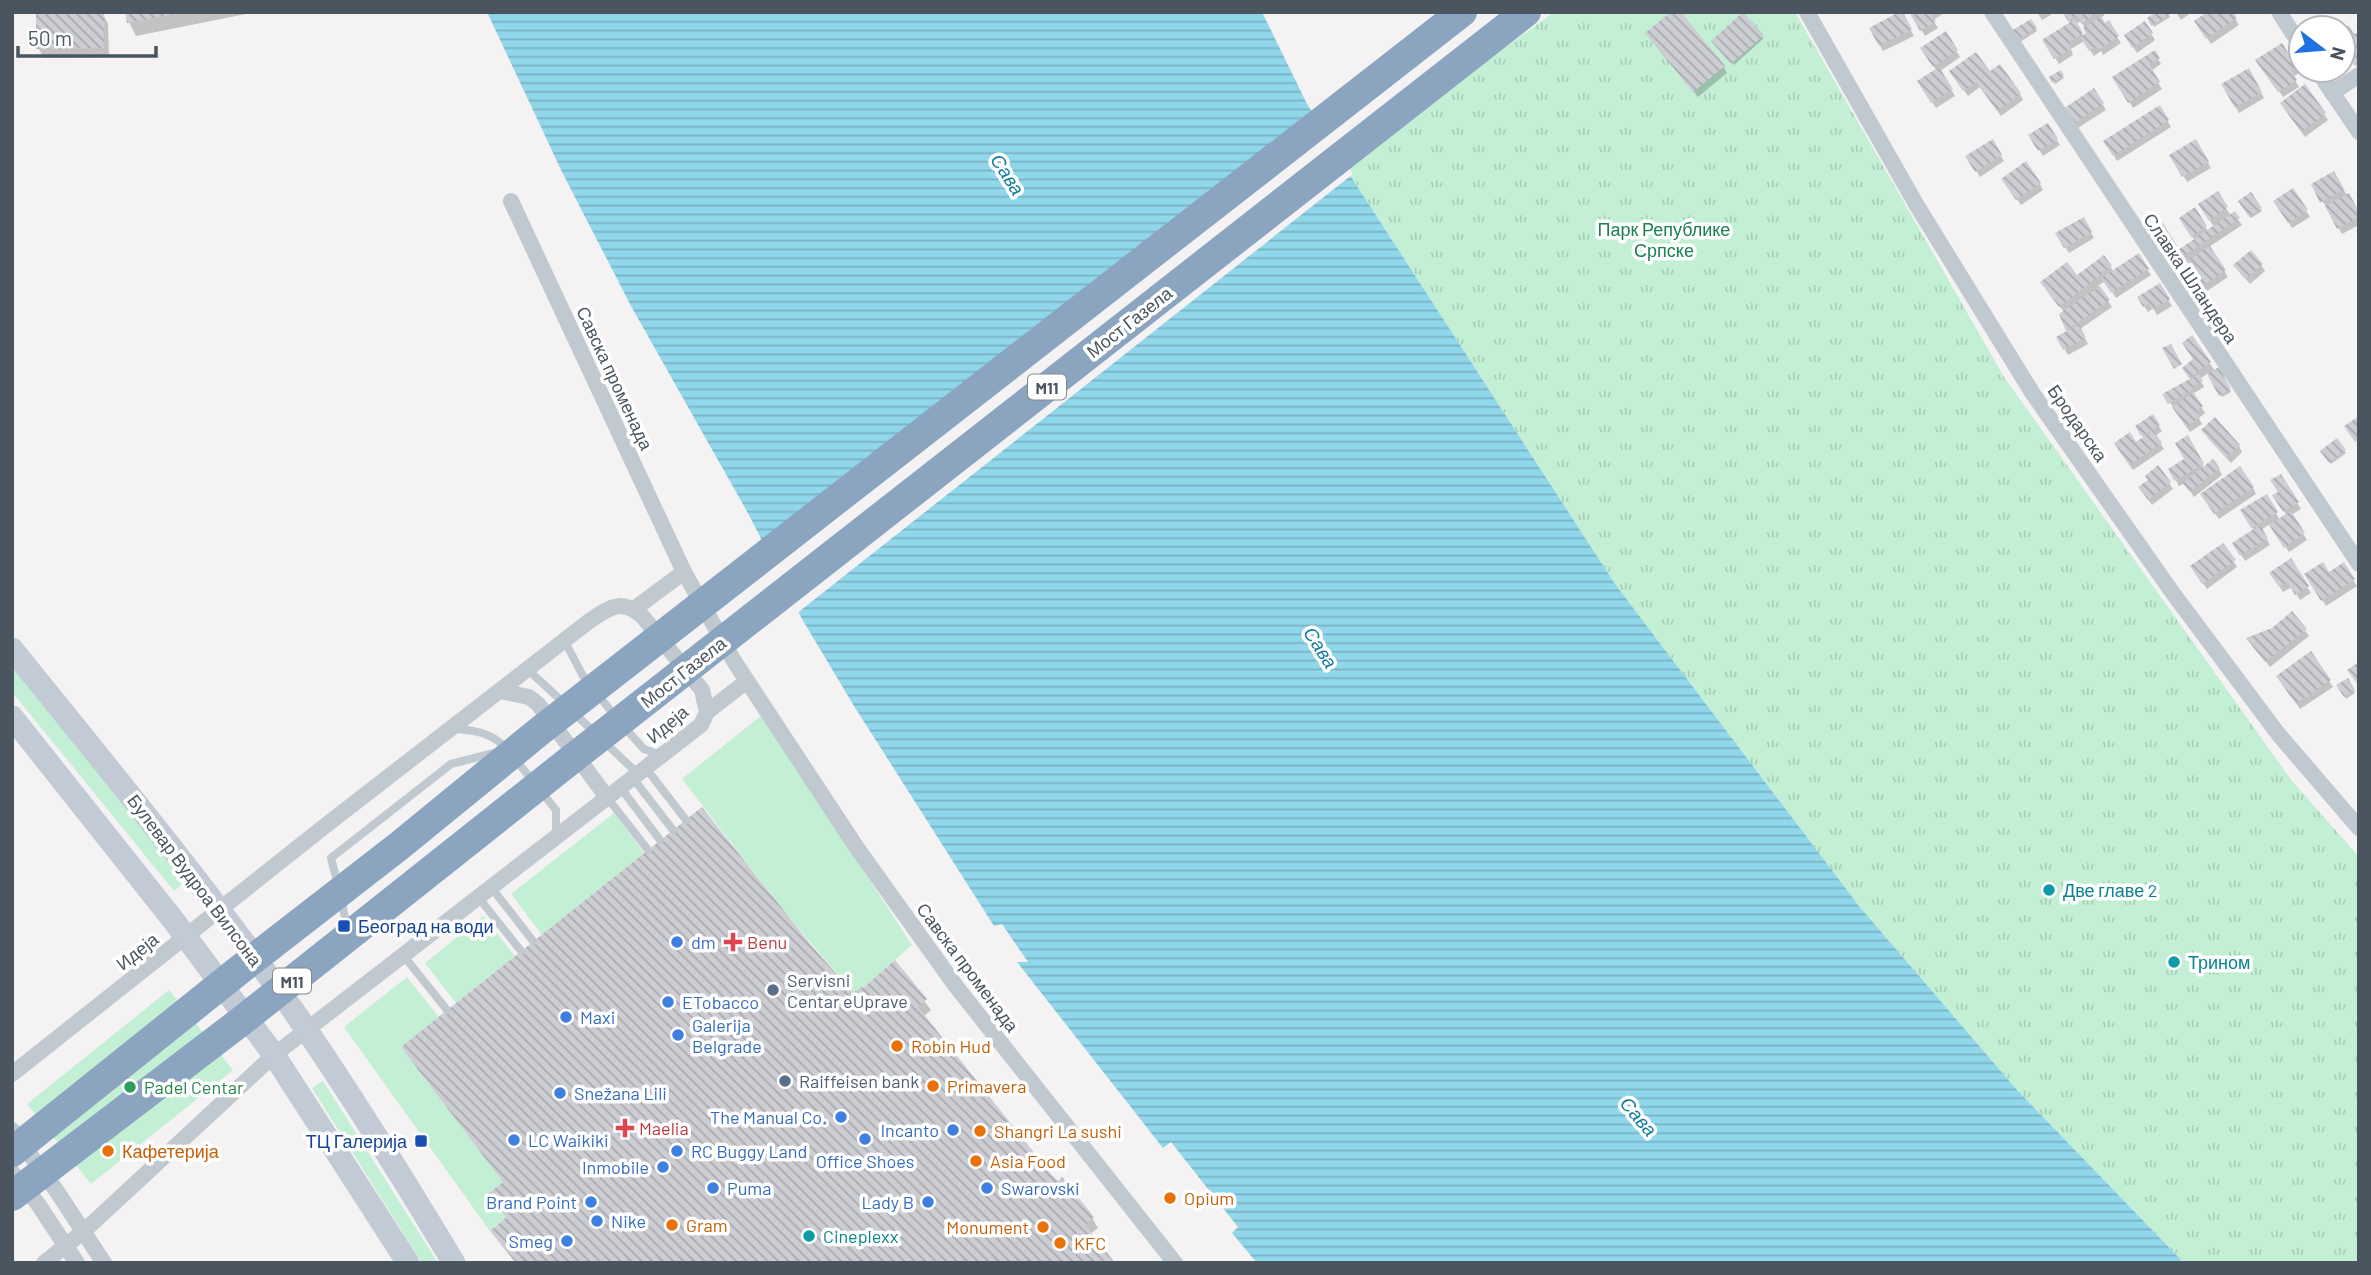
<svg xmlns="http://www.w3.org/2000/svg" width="2371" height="1275" viewBox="0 0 2371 1275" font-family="Barlow,sans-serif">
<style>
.grass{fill:#c3efd5}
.park{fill:url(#park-tufts)}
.water{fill:url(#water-rules)}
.pier{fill:#f4f2f2}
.shadow{fill:#0003;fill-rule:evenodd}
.building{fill:url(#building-back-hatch)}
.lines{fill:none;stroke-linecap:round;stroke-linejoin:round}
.lane{stroke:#c0c9d0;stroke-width:8}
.street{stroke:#c0c9d0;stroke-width:16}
.secondary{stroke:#c1cad5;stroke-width:23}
.highway{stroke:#8ba4bf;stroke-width:30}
.culture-dot{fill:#0f9aa8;stroke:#fff;stroke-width:2.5}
.transit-dot{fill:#1a4fb4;stroke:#fff;stroke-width:2.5}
.shop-dot{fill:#3f7fe0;stroke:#fff;stroke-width:2.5}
.health-dot{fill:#e0444e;stroke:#fff;stroke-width:2.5}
.service-dot{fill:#5c6f8a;stroke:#fff;stroke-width:2.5}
.food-dot{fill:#e8710a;stroke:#fff;stroke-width:2.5}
.leisure-dot{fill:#2e9e5b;stroke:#fff;stroke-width:2.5}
.labels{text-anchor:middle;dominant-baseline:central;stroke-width:7;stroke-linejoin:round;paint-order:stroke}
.shield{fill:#fff;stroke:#80888f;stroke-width:2}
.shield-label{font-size:16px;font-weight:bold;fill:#4a555f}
.park-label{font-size:18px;fill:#1a814f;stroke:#fff}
.street-label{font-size:18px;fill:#4a555f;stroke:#fff}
.culture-label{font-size:18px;fill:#0d838f;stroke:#fff;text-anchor:start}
.transit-label{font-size:18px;fill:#164399;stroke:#fff;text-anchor:start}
.shop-label{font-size:18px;fill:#366cbe;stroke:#fff;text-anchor:start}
.health-label{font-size:18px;fill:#be3a42;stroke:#fff;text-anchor:start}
.service-label{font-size:18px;fill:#4e5e75;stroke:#fff;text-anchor:start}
.food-label{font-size:18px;fill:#c56008;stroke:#fff;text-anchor:start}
.leisure-label{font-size:18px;fill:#27864d;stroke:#fff;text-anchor:start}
.water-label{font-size:19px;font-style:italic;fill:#107e9d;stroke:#fff}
</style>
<defs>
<pattern id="park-tufts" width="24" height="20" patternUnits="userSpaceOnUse" patternTransform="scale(1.75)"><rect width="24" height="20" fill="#c3efd5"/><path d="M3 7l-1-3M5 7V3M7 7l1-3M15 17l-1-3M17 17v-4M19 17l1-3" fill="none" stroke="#a9cfb9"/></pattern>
<pattern id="water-rules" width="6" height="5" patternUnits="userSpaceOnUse" patternTransform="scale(1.75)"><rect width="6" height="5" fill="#91d7eb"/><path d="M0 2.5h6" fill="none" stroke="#78b1c2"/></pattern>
<pattern id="building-back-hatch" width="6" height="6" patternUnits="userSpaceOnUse" patternTransform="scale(1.75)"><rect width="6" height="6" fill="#ccced4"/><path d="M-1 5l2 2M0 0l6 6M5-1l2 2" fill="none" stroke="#a8aaaf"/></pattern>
</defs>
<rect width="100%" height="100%" fill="#f4f2f2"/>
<g class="grass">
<polygon points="12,665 188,879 174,891 12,692"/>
<polygon points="762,715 912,945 863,988 861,987 853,993 784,911 682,779"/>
<polygon points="614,813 644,853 542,935 511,894"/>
<polygon points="483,916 515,956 456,1003 425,963"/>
<polygon points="407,977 439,1017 401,1047 503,1182 488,1195 507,1217 490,1231 344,1027"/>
<polygon points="169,990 233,1070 91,1184 27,1104"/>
<polygon points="323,1081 438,1263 422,1263 312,1088"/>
</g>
<polygon class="park" points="1554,12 1795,12 2004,377 2292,781 2359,857 2359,1263 2184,1263 2017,1090 1859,906 1615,584 1344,166"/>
<polygon class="water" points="487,12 1262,12 1306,102 1344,166 1615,584 1859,906 2017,1090 2184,1263 1257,1263 1232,1233 1238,1227 1171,1142 1163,1148 1017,962 1028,962 1002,924 994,926 854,706 802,619 749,515 631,306 562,172"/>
<polygon class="pier" points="1321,120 1353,174 796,614 764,551"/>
<g class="shadow">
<polygon points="127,12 256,12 136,36 129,22"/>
<polygon points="1911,12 1946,12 1933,20 1938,28 1925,36"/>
<polygon points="2037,12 2049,12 2051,15 2042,20"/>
<path d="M2063 12H2107L2100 19 2104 25 2108 23 2121 43 2103 55 2101 51 2094 56 2084 41 2071 49 2073 55 2059 64 2045 41 2071 24ZM2081 21 2088 34 2084 37 2076 24Z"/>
<polygon points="2167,12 2170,17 2154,27 2149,18"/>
<polygon points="2176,12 2192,12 2181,20"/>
<polygon points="2231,12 2239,25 2211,44 2197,22"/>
<polygon points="1901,13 1914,36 1883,51 1871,29"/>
<polygon points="103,14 108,24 109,57 44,58 38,48"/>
<polygon points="2031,21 2037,31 2020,42 2014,32"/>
<polygon points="2144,23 2155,40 2137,53 2130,42"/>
<polygon points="1945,34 1960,57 1940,71 1955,96 1936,108 1919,81 1936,70 1923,49"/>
<polygon points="1762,36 1763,39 1734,65 1714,44"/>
<polygon points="1651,40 1724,67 1727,73 1698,97"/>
<polygon points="2281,45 2299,73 2293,77 2299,87 2283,97 2258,60"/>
<polygon points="2154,52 2161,64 2151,71 2162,89 2133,108 2115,78"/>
<polygon points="2248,71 2264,98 2239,113 2224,85"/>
<polygon points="2060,72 2064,78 2055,84 2051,78"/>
<polygon points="1990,74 2020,94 2023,100 2001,116 1980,87 1968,96 1955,77"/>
<polygon points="2305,87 2328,120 2305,137 2285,109"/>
<polygon points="2094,90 2106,110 2078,128 2066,109"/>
<polygon points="2159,107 2171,127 2117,161 2106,141"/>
<polygon points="2047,125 2060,145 2043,156 2031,136"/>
<polygon points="2195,141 2211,168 2187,182 2172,155"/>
<polygon points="1992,142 2004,161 1980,177 1968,157"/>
<polygon points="2334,174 2359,215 2359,225 2342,234 2313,185"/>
<polygon points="2040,184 2043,190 2021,205 2007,185"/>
<polygon points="2293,191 2310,217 2292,228 2276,202"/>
<polygon points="2217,194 2231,216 2234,214 2242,225 2209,247 2228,277 2195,299 2186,284 2198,276 2189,261 2184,264 2177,254 2164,262 2147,236 2163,226 2179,252 2195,241 2181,218 2194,210 2208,231 2214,227 2200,205"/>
<polygon points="2251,195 2262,211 2251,218 2240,202"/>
<polygon points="2083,219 2094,238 2069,253 2057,234"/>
<polygon points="2138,256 2151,275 2116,298 2105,281 2098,286 2112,307 2080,329 2088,344 2068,355 2058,338 2068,333 2061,314 2064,312 2046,288 2077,278 2104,258 2114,272"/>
<polygon points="2261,265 2265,271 2250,284 2239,271"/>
<polygon points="2159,285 2172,306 2157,315 2153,308 2148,312 2139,298"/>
<polygon points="2192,338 2215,371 2219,369 2231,392 2222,397 2208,373 2200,379 2204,387 2194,393 2195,397 2205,413 2199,418 2202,424 2190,432 2165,395 2191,380 2187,374 2195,360"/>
<polygon points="2153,417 2162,431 2155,436 2164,449 2133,470 2119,450 2144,438 2137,427"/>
<polygon points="2207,437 2239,446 2242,452 2231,463"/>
<polygon points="2187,438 2204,468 2219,469 2222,475 2194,497 2185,483 2179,486 2170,470 2187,460"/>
<polygon points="2336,440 2346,453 2331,464 2322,452"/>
<polygon points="2280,476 2301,509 2291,515 2307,540 2289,552 2270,524 2261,530 2270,545 2245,561 2234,543 2254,531 2243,511 2267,497 2280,520 2286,514 2275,496 2280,493"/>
<polygon points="2169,483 2173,489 2152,505 2144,494"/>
<polygon points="2253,488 2256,494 2219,519 2206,500"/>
<polygon points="2223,545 2237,567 2207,589 2195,572"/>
<polygon points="2290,561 2311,593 2300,600 2292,587 2283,592 2271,573"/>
<polygon points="2343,565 2357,586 2326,606 2307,575 2328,574"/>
<polygon points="2291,613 2309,636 2270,667 2252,645"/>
<polygon points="2329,681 2333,687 2300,709 2282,682"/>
<polygon points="2348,681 2355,693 2346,699 2339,686"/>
<polygon points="810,947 852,996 862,991 895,962 931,1010 923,1017 1049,1175 1092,1218 1098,1228 1090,1234 1112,1263 516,1263 493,1232 508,1219 490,1195"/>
</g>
<g class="building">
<polygon points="104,12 104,48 36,49 36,14"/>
<polygon points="125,12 176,12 176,14 127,23"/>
<polygon points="1671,12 1681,12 1725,66 1693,92 1645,33"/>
<polygon points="1743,12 1764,35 1731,64 1711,41"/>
<polygon points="1899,12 1903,12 1912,29 1879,46 1869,28"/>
<polygon points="1909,12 1931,12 1936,21 1920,31"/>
<polygon points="2062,12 2098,12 2082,24 2076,16 2068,21"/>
<polygon points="2156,12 2169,12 2170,14 2151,26 2147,18"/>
<polygon points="2207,12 2233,12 2237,18 2206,39 2194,21"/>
<polygon points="2101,16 2105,23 2109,20 2119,36 2098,50 2096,46 2089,51 2080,37 2086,33 2083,28"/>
<polygon points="2031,19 2037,28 2017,40 2011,31"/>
<polygon points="2075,19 2083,33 2069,42 2071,49 2054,59 2042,40"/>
<polygon points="2145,21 2153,33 2132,48 2124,35"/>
<polygon points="2349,26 2354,34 2359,32 2359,64 2355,66 2343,45 2343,29"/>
<polygon points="1946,31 1958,50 1933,67 1920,48"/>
<polygon points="2282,43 2297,66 2291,70 2297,80 2278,92 2255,60"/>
<polygon points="2155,50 2160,58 2149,64 2160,82 2128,103 2112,77"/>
<polygon points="1976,52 1990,71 2000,64 2021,93 1997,111 1976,82 1963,91 1949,71"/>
<polygon points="1939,67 1953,89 1931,103 1917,81"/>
<polygon points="2249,68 2262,92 2235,108 2221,84"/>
<polygon points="2061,70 2064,75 2052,83 2049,77"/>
<polygon points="2305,84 2326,113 2301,132 2280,103"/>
<polygon points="2094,88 2104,103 2073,124 2063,109"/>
<polygon points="2160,105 2169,120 2113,156 2103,141"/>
<polygon points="2048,123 2058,139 2038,151 2028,135"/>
<polygon points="1993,139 2002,155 1975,172 1965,156"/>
<polygon points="2196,139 2209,162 2182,177 2169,155"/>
<polygon points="2026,161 2041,183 2016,200 2001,179"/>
<polygon points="2334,171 2344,189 2320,203 2311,184"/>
<polygon points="2293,188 2308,210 2288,223 2273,201"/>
<polygon points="2218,191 2228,207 2209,221 2198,204"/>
<polygon points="2251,192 2262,208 2249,217 2238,201"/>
<polygon points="2349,193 2359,212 2359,217 2337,229 2325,206"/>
<polygon points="2195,207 2207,226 2191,237 2179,218"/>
<polygon points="2235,211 2240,218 2179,259 2174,253"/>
<polygon points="2084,217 2092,232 2064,248 2055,233"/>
<polygon points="2163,223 2177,246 2160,257 2145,235"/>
<polygon points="2210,246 2226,270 2190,294 2184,283 2196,275 2187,261"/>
<polygon points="2251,250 2263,264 2245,279 2233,265"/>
<polygon points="2139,253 2149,269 2111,293 2101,278"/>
<polygon points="2104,255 2112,266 2059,307 2040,282 2067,262 2077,275"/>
<polygon points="2160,283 2170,299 2152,310 2148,303 2143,307 2137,297"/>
<polygon points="2100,286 2110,300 2066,331 2059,314"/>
<polygon points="2079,324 2086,338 2063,350 2056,337"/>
<polygon points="2192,335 2211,362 2189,378 2182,368 2193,359 2182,343"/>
<polygon points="2171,344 2182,364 2174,369 2162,348"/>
<polygon points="2219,367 2231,389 2219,396 2207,374"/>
<polygon points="2199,374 2203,381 2192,386 2194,389 2168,404 2162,394"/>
<polygon points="2193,392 2203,406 2196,411 2200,417 2186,427 2172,407"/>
<polygon points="2153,414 2160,425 2141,436 2135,426"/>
<polygon points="2215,417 2240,445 2226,458 2201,430"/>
<polygon points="2358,417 2359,439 2355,442 2344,426"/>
<polygon points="2153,430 2162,443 2129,465 2114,443 2130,432 2136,442"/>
<polygon points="2188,435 2204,464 2174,481 2168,469 2184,459 2175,443"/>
<polygon points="2337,438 2346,450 2329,463 2320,451"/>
<polygon points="2213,459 2220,468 2190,492 2183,483"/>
<polygon points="2158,465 2171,482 2148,500 2138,487 2148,480 2145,476"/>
<polygon points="2240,466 2254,487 2214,514 2200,494"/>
<polygon points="2281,474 2299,502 2283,512 2272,495 2278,492 2270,480"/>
<polygon points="2267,494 2278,512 2251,528 2240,510"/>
<polygon points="2291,511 2305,533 2284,548 2269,525"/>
<polygon points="2260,525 2268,538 2240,556 2232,543"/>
<polygon points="2223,543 2236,560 2202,584 2190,566"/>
<polygon points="2291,558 2309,586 2295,595 2287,582 2279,587 2269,573"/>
<polygon points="2323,562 2329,572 2344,562 2355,579 2321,601 2304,574"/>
<polygon points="2292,611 2307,629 2265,662 2246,638 2272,628"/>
<polygon points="2311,651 2331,680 2296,704 2276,676"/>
<polygon points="2359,662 2359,686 2347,670"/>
<polygon points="2348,678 2355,690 2344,697 2336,685"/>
<polygon points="702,807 811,945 853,993 861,987 863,988 895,960 927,999 918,1007 1051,1174 1058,1181 1062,1177 1094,1217 1085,1225 1115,1263 516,1263 490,1231 507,1217 488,1194 503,1182 401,1047"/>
</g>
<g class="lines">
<g class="lane">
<polyline points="564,640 583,676 615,716"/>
<polyline points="527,669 564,703"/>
<polyline points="573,712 637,773"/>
<polyline points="623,726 644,749 661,755"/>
<path d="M454 729C475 730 493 733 508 750"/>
<polyline points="516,760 556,810 556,835"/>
<polyline points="645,767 686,820"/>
<polyline points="632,777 673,830"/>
<polyline points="620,787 660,840"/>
<polyline points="606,796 648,850"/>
<polyline points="338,885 331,858 451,764 498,752"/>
<polyline points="491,887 533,941"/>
<polyline points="478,897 521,951"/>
<polyline points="341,898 345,918 353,927"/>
<polyline points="403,955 447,1010"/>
</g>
<g class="street">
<polyline points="1807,12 1916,204 2033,394 2172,592 2279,735 2359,828"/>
<polyline points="1992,12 2359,564"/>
<polyline points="2279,12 2301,46"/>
<polyline points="2317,70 2359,132"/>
<polyline points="2332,93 2359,75"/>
<polyline points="511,201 684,572 734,661 857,848 955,985 1175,1263"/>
<polyline points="634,609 684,572"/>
<polyline points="500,691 529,697 538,704 606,796"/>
<polyline points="707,712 747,681"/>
<path d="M12 1074 325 826 588 622C609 608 621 597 643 617L702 690 707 712 701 725 274 1055 84 1231 44 1263"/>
<polyline points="12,1130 56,1190 104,1263"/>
<polyline points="12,1172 38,1204 77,1263"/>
</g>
<g class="secondary">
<path d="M12 649C109 769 206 887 295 1013 351 1094 403 1178 454 1263"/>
<polyline points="12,717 174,921 274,1055 408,1263"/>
</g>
<g class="highway">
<polyline points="12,1152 238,971 399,846 541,730 1462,12"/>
<polyline points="12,1196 244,1019 568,762 1526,12"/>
</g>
</g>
<g class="culture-dot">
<circle cx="2049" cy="890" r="7"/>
<circle cx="2174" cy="962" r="7"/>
<circle cx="809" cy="1236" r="7"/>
</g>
<g class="transit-dot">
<rect x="337" y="919" width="14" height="14" rx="3.5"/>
<rect x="414" y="1134" width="14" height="14" rx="3.5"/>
</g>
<g class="shop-dot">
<circle cx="677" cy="942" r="7"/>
<circle cx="668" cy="1002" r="7"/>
<circle cx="566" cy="1017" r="7"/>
<circle cx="678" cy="1035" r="7"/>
<circle cx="560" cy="1093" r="7"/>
<circle cx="841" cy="1117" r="7"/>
<circle cx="953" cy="1130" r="7"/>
<circle cx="865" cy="1139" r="7"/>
<circle cx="514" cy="1140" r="7"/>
<circle cx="677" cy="1151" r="7"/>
<circle cx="663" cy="1167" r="7"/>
<circle cx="713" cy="1188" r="7"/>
<circle cx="987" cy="1188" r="7"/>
<circle cx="591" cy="1202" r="7"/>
<circle cx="928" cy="1202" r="7"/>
<circle cx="597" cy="1221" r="7"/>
<circle cx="567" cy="1241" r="7"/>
</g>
<g class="health-dot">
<path d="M729.5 931.5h7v7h7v7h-7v7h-7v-7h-7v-7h7z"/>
<path d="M621.5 1117.5h7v7h7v7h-7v7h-7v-7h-7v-7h7z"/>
</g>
<g class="service-dot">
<circle cx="773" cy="990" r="7"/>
<circle cx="785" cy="1081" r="7"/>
</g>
<g class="food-dot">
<circle cx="897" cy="1046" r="7"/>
<circle cx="933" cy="1086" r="7"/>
<circle cx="980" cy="1131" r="7"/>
<circle cx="108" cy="1151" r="7"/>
<circle cx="976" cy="1161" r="7"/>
<circle cx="1170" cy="1198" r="7"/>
<circle cx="672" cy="1225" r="7"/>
<circle cx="1043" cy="1227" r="7"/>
<circle cx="1060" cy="1243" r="7"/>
</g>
<circle class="leisure-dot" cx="130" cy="1087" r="7"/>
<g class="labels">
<g class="shield">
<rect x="1028" y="374.5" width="38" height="25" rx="5"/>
<rect x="273" y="968.5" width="38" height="25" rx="5"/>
</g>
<g class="shield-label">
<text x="1047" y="387">M11</text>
<text x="292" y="981">M11</text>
</g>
<g class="park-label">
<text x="1664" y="229">Парк Републике<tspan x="1664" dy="21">Српске</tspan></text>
</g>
<g class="street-label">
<text transform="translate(2191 278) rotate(56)">Славка Шландера</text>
<text transform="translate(1129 322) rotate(-38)">Мост Газела</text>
<text transform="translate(615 378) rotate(65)">Савска променада</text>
<text transform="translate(2078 423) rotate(55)">Бродарска</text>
<text transform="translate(683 672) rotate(-38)">Мост Газела</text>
<text transform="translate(667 724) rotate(-40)">Идеја</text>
<text transform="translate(195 880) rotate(53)">Булевар Вудроа Вилсона</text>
<text transform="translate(137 951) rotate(-38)">Идеја</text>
<text transform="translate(968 967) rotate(53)">Савска променада</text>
</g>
<g class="culture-label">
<text x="2063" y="890">Две главе 2</text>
<text x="2188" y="962">Трином</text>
<text x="823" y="1236">Cineplexx</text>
</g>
<g class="transit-label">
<text x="358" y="926">Београд на води</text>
<text x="407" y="1141" text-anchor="end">ТЦ Галерија</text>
</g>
<g class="shop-label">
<text x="691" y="942">dm</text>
<text x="682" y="1002">ETobacco</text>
<text x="580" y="1017">Maxi</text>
<text x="692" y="1025">Galerija<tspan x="692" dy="21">Belgrade</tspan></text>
<text x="574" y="1093">Snežana Lili</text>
<text x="827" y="1117" text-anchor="end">The Manual Co.</text>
<text x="939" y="1130" text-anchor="end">Incanto</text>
<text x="528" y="1140">LC Waikiki</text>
<text x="691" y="1151">RC Buggy Land</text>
<text x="865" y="1161" text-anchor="middle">Office Shoes</text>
<text x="649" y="1167" text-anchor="end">Inmobile</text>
<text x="727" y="1188">Puma</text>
<text x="1001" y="1188">Swarovski</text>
<text x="577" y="1202" text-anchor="end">Brand Point</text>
<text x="914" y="1202" text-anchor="end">Lady B</text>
<text x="611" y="1221">Nike</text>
<text x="553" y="1241" text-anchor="end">Smeg</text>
</g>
<g class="health-label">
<text x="747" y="942">Benu</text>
<text x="639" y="1128">Maelia</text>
</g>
<g class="service-label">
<text x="787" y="980">Servisni<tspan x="787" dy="21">Centar eUprave</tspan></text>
<text x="799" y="1081">Raiffeisen bank</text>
</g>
<g class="food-label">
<text x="911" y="1046">Robin Hud</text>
<text x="947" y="1086">Primavera</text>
<text x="994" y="1131">Shangri La sushi</text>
<text x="122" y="1151">Кафетерија</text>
<text x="990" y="1161">Asia Food</text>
<text x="1184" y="1198">Opium</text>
<text x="686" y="1225">Gram</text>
<text x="1029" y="1227" text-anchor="end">Monument</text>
<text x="1074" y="1243">KFC</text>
</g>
<g class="leisure-label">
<text x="144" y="1087">Padel Centar</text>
</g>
<g class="water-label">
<text transform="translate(1008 174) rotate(57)">Сава</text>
<text transform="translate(1321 647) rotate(57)">Сава</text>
<text transform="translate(1639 1116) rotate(49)">Сава</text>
</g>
</g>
<rect width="2371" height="1275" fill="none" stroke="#4a555f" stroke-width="28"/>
<g transform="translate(2322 49) rotate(106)"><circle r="33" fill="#ffffff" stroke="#b7bbbf" stroke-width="2"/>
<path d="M0-5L12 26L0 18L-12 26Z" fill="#1e71e2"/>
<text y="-10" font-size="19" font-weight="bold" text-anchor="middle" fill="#4a555f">N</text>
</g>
<path d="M18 46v10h138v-10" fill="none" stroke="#4a555f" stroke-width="3.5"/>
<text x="28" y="46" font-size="21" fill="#4a555f" stroke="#ffffff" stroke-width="5" paint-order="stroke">50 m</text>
</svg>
